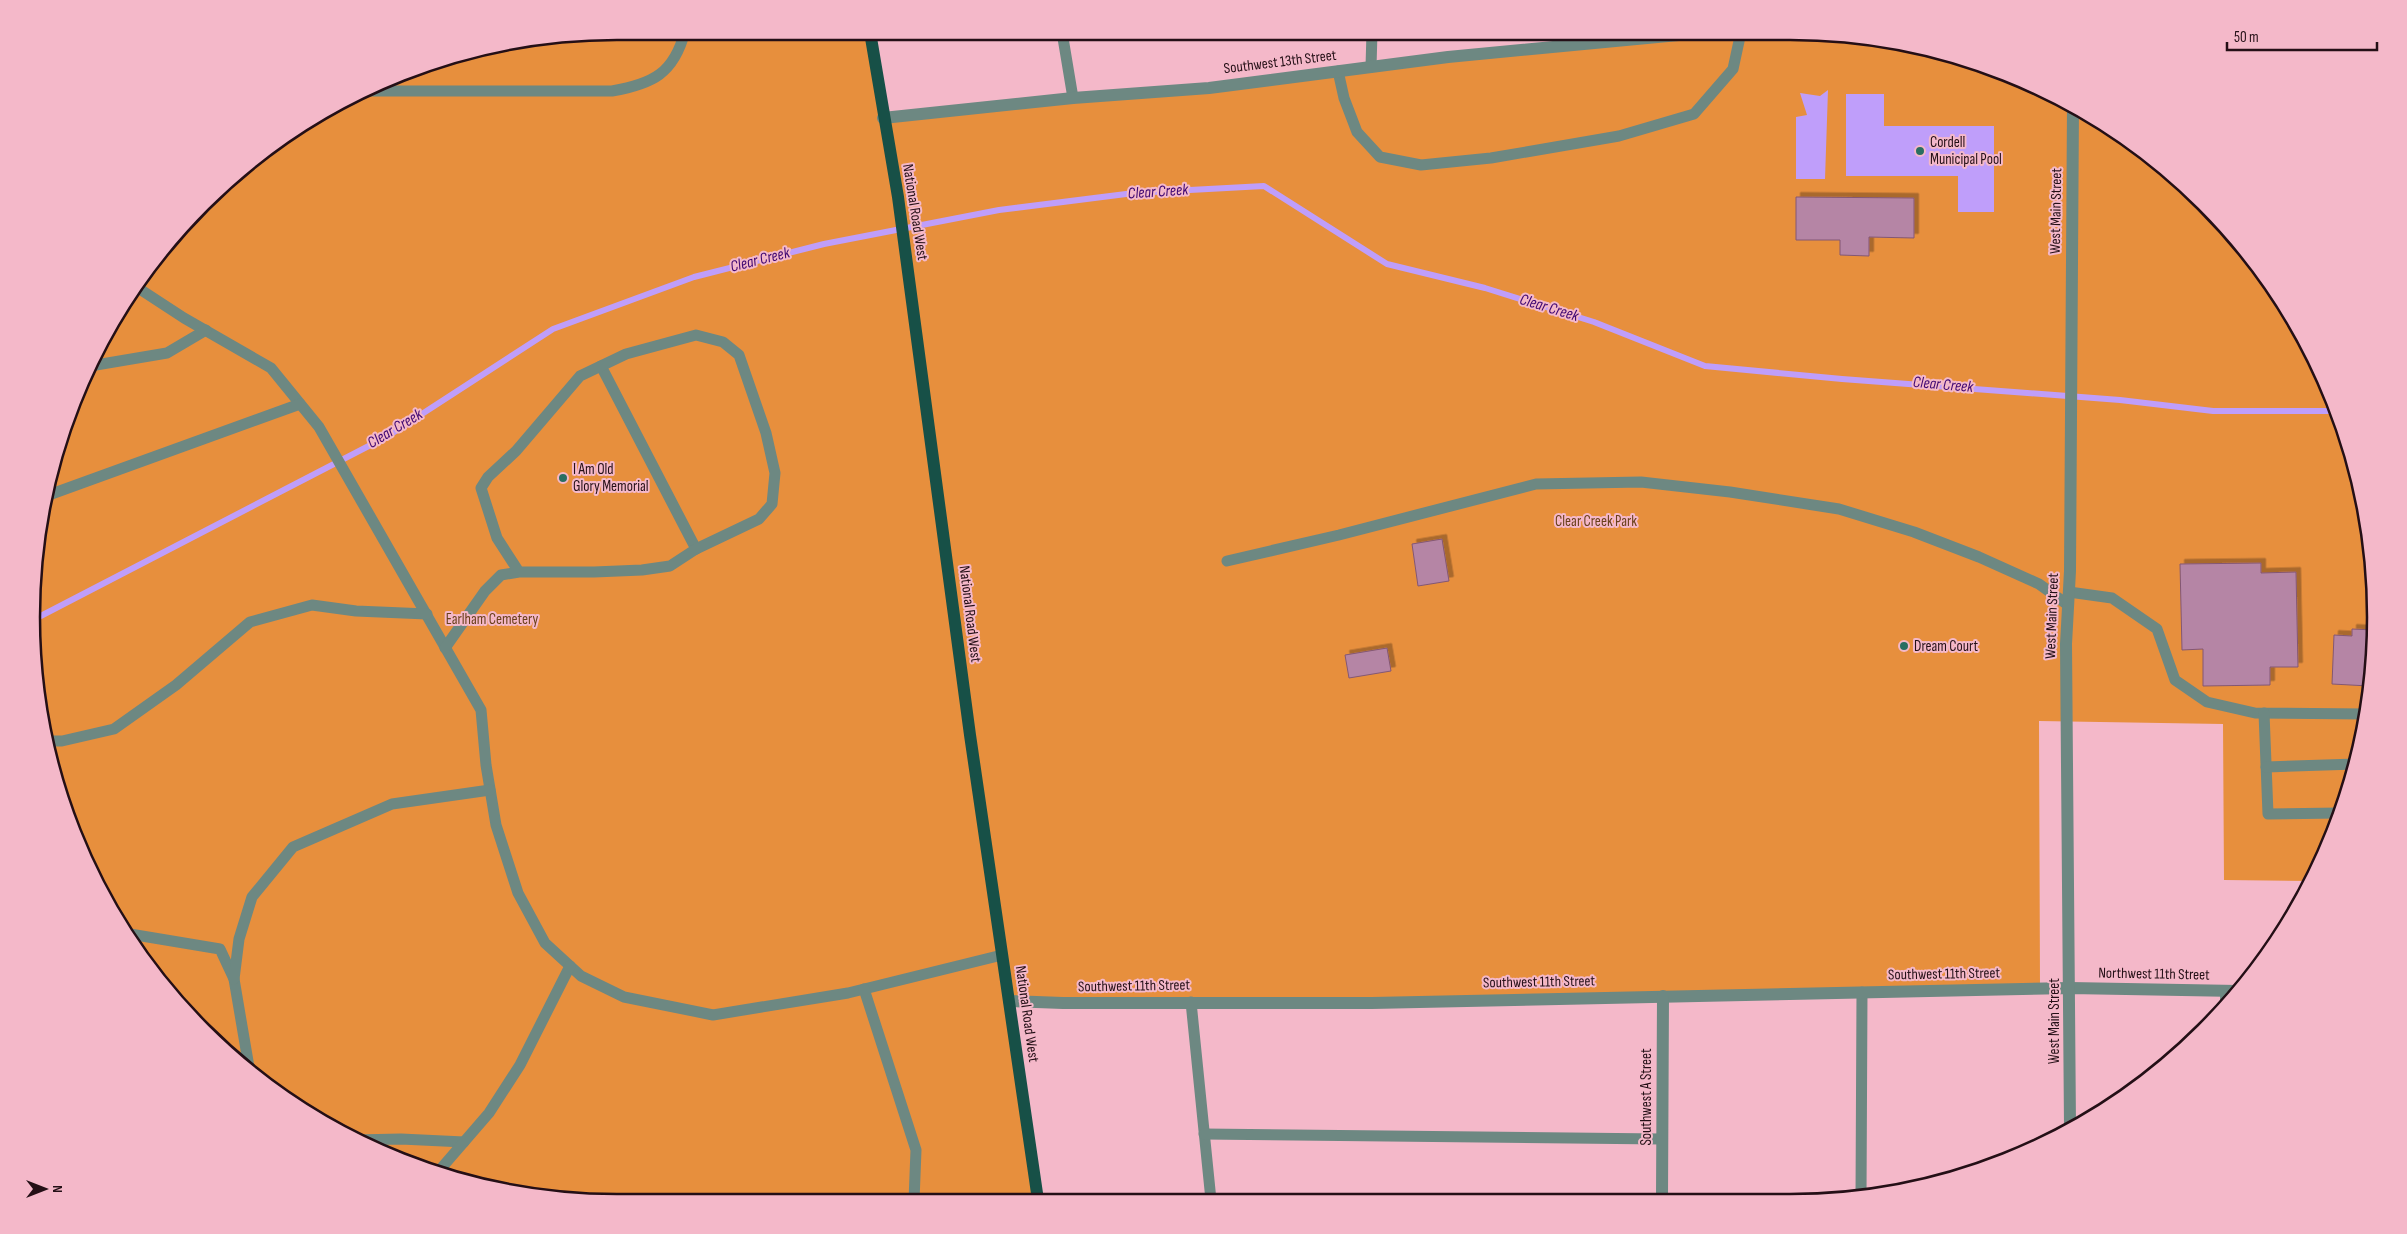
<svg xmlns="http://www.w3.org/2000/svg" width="2407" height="1234" viewBox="0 0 2407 1234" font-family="'Sofia Sans Condensed',sans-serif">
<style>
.green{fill:#e78f3d}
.water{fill:#bf9efa}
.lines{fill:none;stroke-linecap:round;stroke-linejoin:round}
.stream{stroke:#bf9efa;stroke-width:6}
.building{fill:#b585a5;stroke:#835774;filter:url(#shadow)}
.lane{stroke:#6d8882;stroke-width:11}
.street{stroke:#6d8882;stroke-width:12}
.primary{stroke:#175047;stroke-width:12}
.poi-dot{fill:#296e62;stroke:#f4b8c9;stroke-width:2}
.labels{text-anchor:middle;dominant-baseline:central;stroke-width:4;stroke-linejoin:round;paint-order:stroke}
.street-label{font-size:15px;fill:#240f16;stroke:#f4b8c9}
.poi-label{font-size:15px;fill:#240f16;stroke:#f4b8c9;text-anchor:start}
.park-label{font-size:15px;fill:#6a401a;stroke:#f4b8c9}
.water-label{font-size:16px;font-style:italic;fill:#3f0772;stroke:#f4b8c9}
.rim{fill:none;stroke:#240f16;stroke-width:2.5}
</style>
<defs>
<filter id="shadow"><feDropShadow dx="4.5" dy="-4.5" stdDeviation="0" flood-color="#0004"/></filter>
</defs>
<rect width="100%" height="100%" fill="#f4b8c9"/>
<polygon class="green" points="617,31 870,32 883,118 1710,32 1828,32 1942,51 2049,92 2147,152 2231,231 2297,324 2345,429 2371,541 2374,656 2356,769 2315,876 2312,881 2224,880 2223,724 2039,721 2040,989 1663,996 1009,1001 1038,1200 579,1202 465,1183 358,1142 261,1082 203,1031 130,943 92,876 51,768 33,656 33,578 51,466 76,393 130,292 177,231 260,152 324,110 428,62 503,42"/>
<g class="water">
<polygon points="1828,90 1825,179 1796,179 1796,117 1807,115 1800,93 1820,96"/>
<polygon points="1846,94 1884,94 1884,126 1994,126 1994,212 1958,212 1958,176 1846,176"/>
</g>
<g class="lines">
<polyline class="stream" points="33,620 388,436 553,329 694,277 824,244 999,210 1134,193 1264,186 1387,264 1485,288 1594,322 1705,366 1842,379 2120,400 2213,411 2337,411"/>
</g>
<g class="building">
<polygon points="1796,197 1914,198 1914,238 1869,237 1869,256 1840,255 1840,240 1796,240"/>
<polygon points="1442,539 1449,581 1418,586 1412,544"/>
<polygon points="2261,563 2261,573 2296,572 2298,667 2270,667 2270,685 2203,686 2203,649 2182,650 2180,564"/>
<polygon points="2352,629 2374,630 2374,656 2369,686 2332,684 2334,635 2352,636"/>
<polygon points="1387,648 1391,671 1349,678 1345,655"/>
</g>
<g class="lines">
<g class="lane">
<polyline points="1062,32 1073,98"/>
<polyline points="1371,67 1372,32"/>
<polyline points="1338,71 1344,98 1357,132 1380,157 1421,165 1491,158 1619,136 1694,114 1733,69 1741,32"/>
<path d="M365 91H612C652 84 674 74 685 31"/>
<polyline points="135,286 184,318 271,368 319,427 481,710 486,765 496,825 518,893 545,943 581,976 624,997 713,1015 848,993 1002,955"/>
<polyline points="90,366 167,353 206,330"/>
<polyline points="601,366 696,549"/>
<polyline points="46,496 300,404"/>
<polyline points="1227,561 1339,535 1536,484 1641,482 1730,492 1839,509 1914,532 1979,557 2039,584 2068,605"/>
<polyline points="2069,592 2112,598 2157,629 2175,680 2207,702 2255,713 2365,714"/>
<polyline points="445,648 485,591 501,575 519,572 594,572 642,570 670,566 696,549 759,519 772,504 775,473 766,433 739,355 723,342 696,335 626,354 580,376 516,451 488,477 481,488 497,538 519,572"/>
<polyline points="2264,713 2268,814 2339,813"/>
<polyline points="47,741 62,741 114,729 176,685 250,622 312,605 356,611 427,614"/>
<polyline points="2266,767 2356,764"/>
<polyline points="124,933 220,949 234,979 250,1073"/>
<polyline points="234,979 239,939 252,897 293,847 392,804 490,790"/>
<polyline points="864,989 916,1150 914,1201"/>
<polyline points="1191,1002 1211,1200"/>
<polyline points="2225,1008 2226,991"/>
<polyline points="1204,1134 1662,1139"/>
<polyline points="354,1140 401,1139 464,1142"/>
<polyline points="438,1172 489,1113 520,1065 570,966"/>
<polyline points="1861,1198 1862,992"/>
</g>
<g class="street">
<polyline points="883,118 1073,98 1209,88 1448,57 1710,32"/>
<polyline points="1009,1001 1063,1003 1372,1003 2070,988 2238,991"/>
<polyline points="2070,1126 2066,644 2070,571 2073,106"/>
<polyline points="1662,1198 1663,996"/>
</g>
<polyline class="primary" points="870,32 898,197 970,735 1038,1200"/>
</g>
<g class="poi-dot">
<circle cx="1920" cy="151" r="5"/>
<circle cx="563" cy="478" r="5"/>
<circle cx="1904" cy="646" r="5"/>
</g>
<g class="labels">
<g class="street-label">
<text transform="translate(1280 62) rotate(-7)">Southwest 13th Street</text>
<text transform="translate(2056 211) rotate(-89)">West Main Street</text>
<text transform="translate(915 212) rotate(81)">National Road West</text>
<text transform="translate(970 614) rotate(83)">National Road West</text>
<text transform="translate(2052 616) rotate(-88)">West Main Street</text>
<text transform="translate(1944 974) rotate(-1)">Southwest 11th Street</text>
<text transform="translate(2154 974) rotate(1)">Northwest 11th Street</text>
<text transform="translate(1539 982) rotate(-1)">Southwest 11th Street</text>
<text transform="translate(1134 986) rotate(-1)">Southwest 11th Street</text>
<text transform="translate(1027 1014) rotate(82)">National Road West</text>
<text transform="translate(2054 1021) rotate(-90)">West Main Street</text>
<text transform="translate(1646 1097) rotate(-90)">Southwest A Street</text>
</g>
<g class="poi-label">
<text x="1930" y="142">Cordell<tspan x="1930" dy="17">Municipal Pool</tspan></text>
<text x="573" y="469">I Am Old<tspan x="573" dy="17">Glory Memorial</tspan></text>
<text x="1914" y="646">Dream Court</text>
</g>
<g class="park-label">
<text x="1596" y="521">Clear Creek Park</text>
<text x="492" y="619">Earlham Cemetery</text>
</g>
<g class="water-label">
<text transform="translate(1158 192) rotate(-4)">Clear Creek</text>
<text transform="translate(760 260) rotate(-14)">Clear Creek</text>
<text transform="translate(1549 308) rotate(17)">Clear Creek</text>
<text transform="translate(1943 385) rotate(5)">Clear Creek</text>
<text transform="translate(395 429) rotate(-31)">Clear Creek</text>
</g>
</g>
<path d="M0 0H2407V1234H0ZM617 40H1790A577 577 0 0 1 2367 617V617A577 577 0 0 1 1790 1194H617A577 577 0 0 1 40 617V617A577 577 0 0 1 617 40Z" fill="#f4b8c9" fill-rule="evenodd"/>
<path class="rim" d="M617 40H1790A577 577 0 0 1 2367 617V617A577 577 0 0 1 1790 1194H617A577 577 0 0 1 40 617V617A577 577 0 0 1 617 40Z"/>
<g transform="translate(45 1189) rotate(90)" stroke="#f4b8c9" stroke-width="4" paint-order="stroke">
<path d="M0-4L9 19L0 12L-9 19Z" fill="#240f16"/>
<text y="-8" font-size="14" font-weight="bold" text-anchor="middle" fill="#240f16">N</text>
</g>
<path d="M2227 42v8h150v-8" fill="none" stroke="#240f16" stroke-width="2.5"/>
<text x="2234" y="42" font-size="15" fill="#240f16" stroke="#f4b8c9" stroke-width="4" paint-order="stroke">50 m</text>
</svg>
